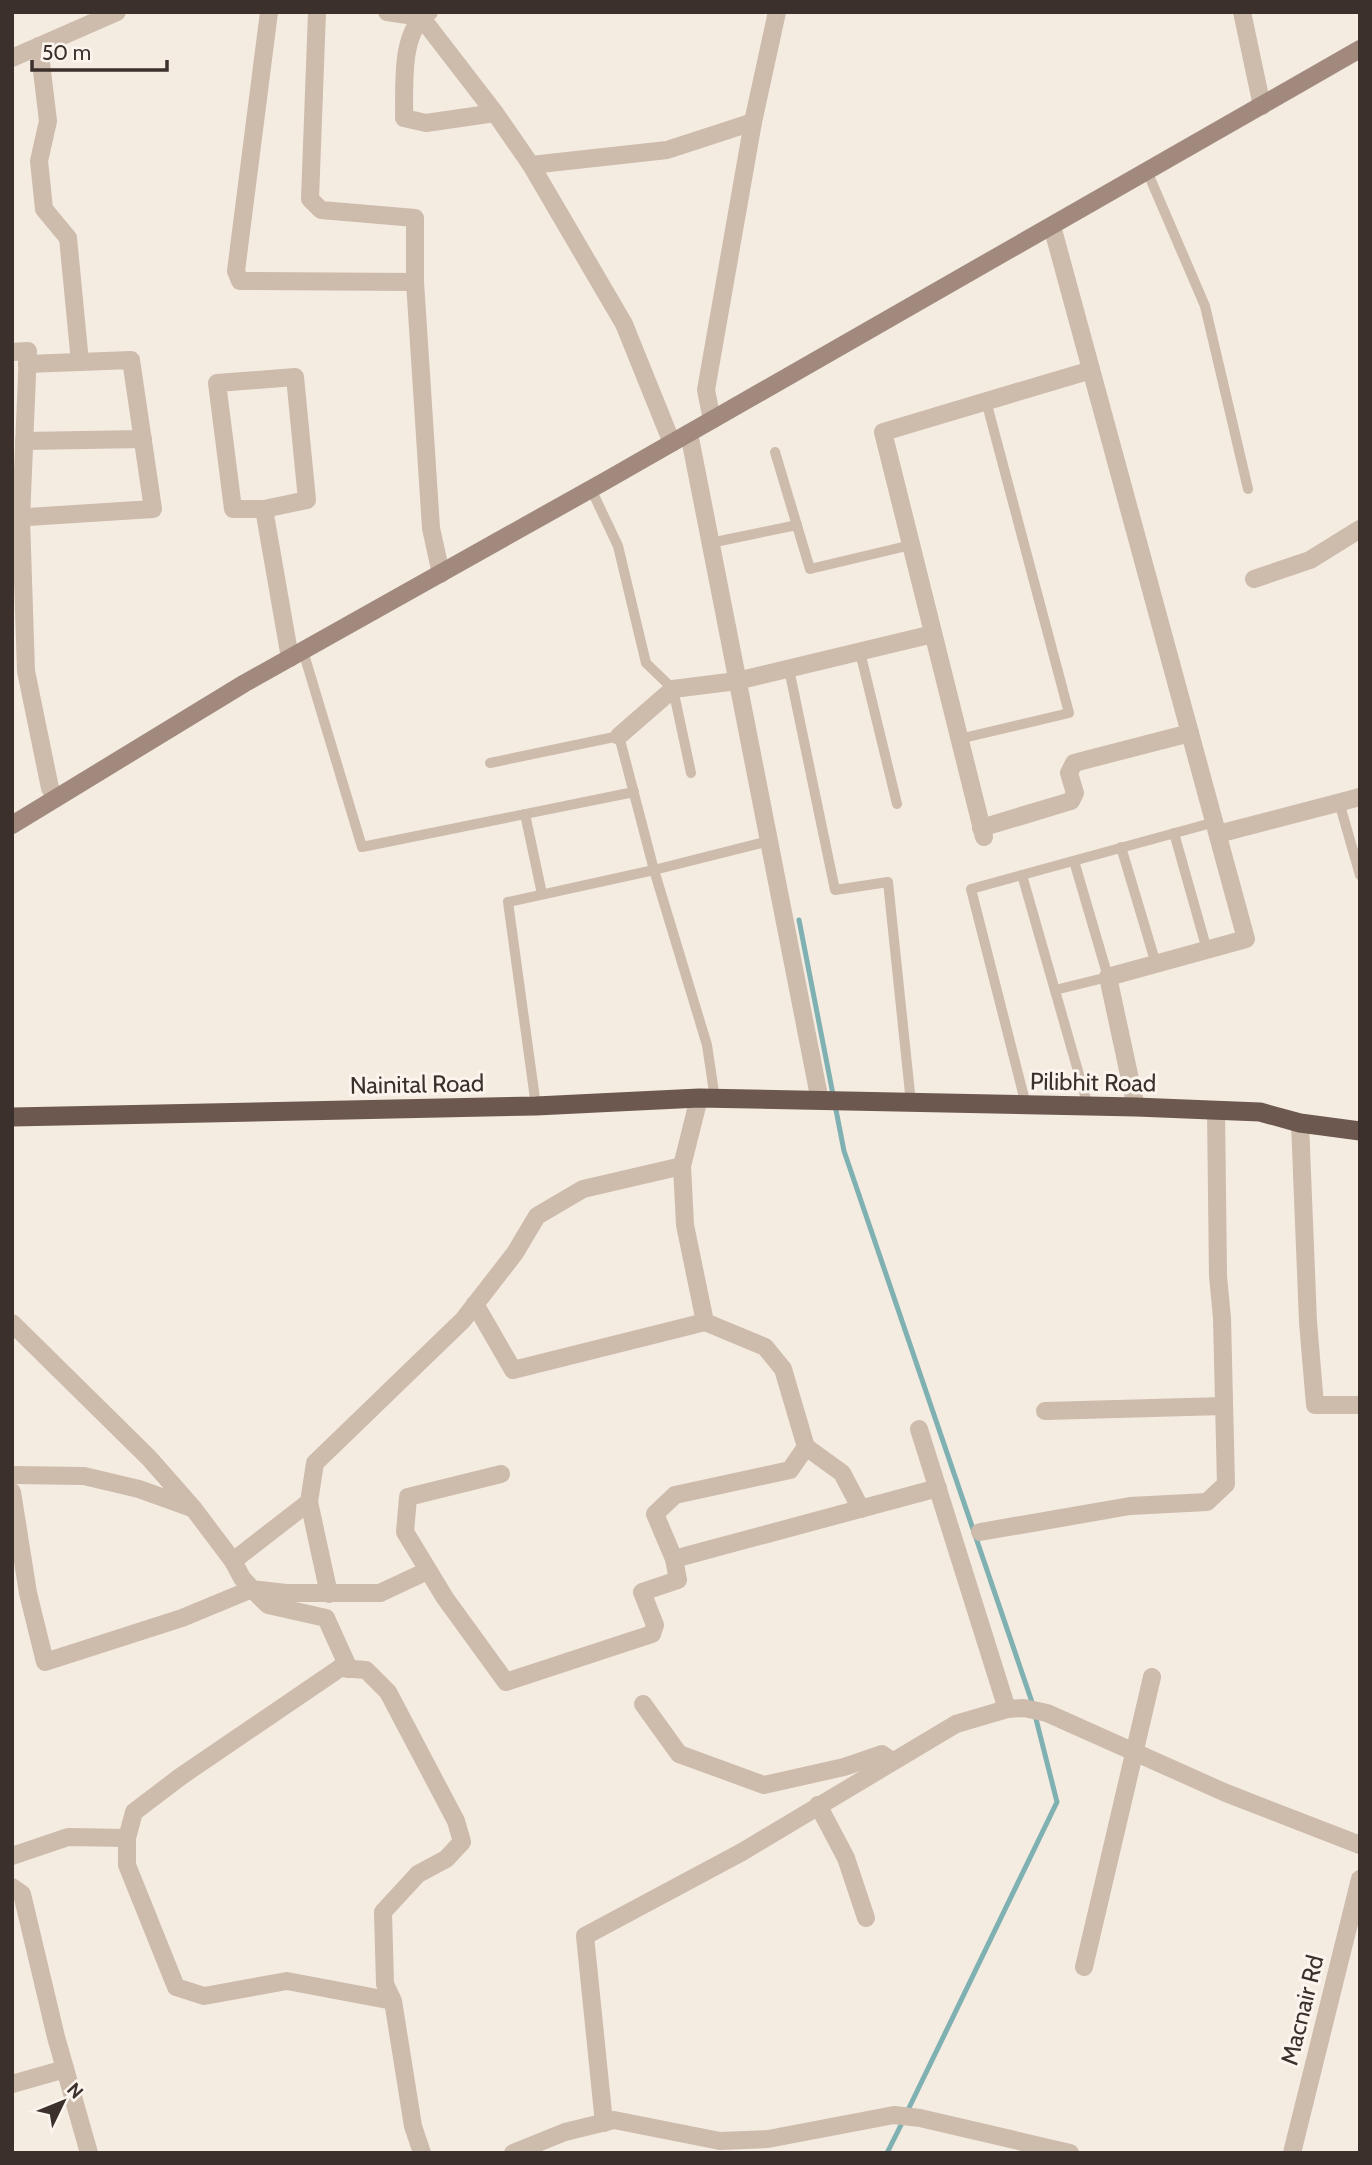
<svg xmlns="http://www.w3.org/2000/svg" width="1372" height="2165" viewBox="0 0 1372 2165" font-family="Cabin,sans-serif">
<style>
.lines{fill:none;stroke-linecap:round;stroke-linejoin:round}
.stream{stroke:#7fb0b2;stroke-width:5}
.service{stroke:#cdbbac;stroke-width:10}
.minor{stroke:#cdbbac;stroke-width:18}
.tertiary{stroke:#cdbbac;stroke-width:18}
.secondary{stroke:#a18a7d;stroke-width:18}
.trunk{stroke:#6c584f;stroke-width:19}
.labels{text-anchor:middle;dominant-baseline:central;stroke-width:6;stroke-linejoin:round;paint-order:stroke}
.street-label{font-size:24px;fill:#3b302b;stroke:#fbf5ee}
</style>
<rect width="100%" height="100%" fill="#f4ebe1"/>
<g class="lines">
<g class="stream">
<polyline points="799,920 844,1151 1033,1705"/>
<polyline points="907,2112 1057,1802 1035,1715"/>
<polyline points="887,2153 903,2121"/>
</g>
<g class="service">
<polyline points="1147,171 1205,306 1248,489"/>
<polyline points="775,452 810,569 911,545"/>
<polyline points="591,489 618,546 646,663 673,689 691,773"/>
<polyline points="710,543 797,525"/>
<polyline points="303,651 362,847 634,792"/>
<polyline points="860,652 897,804"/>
<polyline points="789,669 835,890 888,882 911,1103"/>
<polyline points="959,739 1069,713 986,401"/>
<polyline points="490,763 619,736 654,870 707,1045 715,1099"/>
<polyline points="1339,802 1360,875"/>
<polyline points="525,814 542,894"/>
<polyline points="1174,833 1207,950"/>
<polyline points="1121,847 1156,964"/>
<polyline points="1022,875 1088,1106"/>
<polyline points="1055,990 1108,977 1074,861"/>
<polyline points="1026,1105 971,889 1215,822"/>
<polyline points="536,1106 508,902 654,870 769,841"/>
</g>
<g class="minor">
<polyline points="269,12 236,271 240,281 415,282"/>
<polyline points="317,12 310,199 321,210 415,218 415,282 431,528 441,574"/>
<polyline points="387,12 421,17"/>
<polyline points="421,12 421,17 495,113 531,165 624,324 672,443"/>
<path d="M429 12C399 31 405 88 404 118L426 123 495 113"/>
<polyline points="1242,12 1262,106"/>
<polyline points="39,46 48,121 39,161 44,209 68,238 80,362"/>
<polyline points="12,58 117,12"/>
<polyline points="531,165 667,150 753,122"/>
<polyline points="1052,226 1246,939 1108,977 1136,1107"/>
<polyline points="12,352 28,351 21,519 26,671 50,788 56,798"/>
<polyline points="712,420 706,390 753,122 777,12"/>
<polyline points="689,433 820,1101"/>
<polyline points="24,441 143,439"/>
<polyline points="264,509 307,500 295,377 217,383 233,509 264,509 290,658"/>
<polyline points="12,518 153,509 131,360 27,364"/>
<polyline points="1254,579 1310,560 1360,529"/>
<polyline points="619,736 673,689 737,681 933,634"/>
<polyline points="981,828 1071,801 1075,793 1069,773 1074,763 1190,733"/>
<polyline points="1218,834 1360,797"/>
<polyline points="984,837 883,432 1091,370"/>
<polyline points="699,1098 682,1166 685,1225 705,1322 765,1347 783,1369 806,1447 842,1473 861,1509"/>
<polyline points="1300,1123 1308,1322 1315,1405 1360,1405"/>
<polyline points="475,1304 513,1370 705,1322"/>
<polyline points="12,1323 149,1458 193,1508 233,1561 242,1578 252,1589 286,1593 380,1593 427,1571"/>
<polyline points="1045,1411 1224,1406"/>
<polyline points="919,1429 1007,1709"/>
<polyline points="501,1474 408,1497 405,1532 445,1598 506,1682 652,1634 655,1625 642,1592 678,1580 674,1559 655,1514 675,1495 790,1470 806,1447"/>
<polyline points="12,1475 84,1476 139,1489 189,1507"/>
<polyline points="12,1492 28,1593 45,1662 182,1618 252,1589 268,1605 326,1618 349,1669"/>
<polyline points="309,1502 329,1594"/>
<polyline points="980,1532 1130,1506 1207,1502 1226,1484 1222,1318 1218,1276 1216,1110"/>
<polyline points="674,1559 938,1488"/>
<polyline points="233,1561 309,1502 315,1463 463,1320 515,1253 537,1216 583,1189 682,1166"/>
<polyline points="643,1704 679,1754 764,1785 844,1767 882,1754 892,1761"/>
<polyline points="818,1805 846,1858 866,1918"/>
<polyline points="12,1856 68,1837 127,1838"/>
<polyline points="12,1887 22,1894 56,2037 89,2153"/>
<polyline points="1084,1967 1152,1677"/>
<polyline points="393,2001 385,1984 383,1912 418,1874 446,1859 462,1842 456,1821 388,1692 366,1670 340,1668 180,1777 134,1812 127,1838 127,1865 176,1987 204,1996 287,1981 393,2001 413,2126 422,2153"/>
<polyline points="12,2084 65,2069"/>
<polyline points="604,2123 585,1936 742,1852 956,1724 1007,1709 1024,1708 1047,1713 1226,1793 1360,1845"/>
<polyline points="513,2153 565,2132 614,2120 720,2141 768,2139 894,2115 920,2118 1070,2153"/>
</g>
<polyline class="tertiary" points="1292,2153 1360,1879"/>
<polyline class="secondary" points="12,825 245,683 607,480 1360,49"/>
<polyline class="trunk" points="12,1117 536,1106 699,1098 1136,1107 1260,1112 1300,1123 1360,1131"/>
</g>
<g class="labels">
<g class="street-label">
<text transform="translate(1093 1082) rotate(1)">Pilibhit Road</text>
<text transform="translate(417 1084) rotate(-1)">Nainital Road</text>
<text transform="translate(1302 2010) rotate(-76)">Macnair Rd</text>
</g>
</g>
<rect width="1372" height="2165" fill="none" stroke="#3b302b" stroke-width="28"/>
<g transform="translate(63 2102) rotate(47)" stroke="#fbf5ee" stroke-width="5" paint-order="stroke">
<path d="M0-5L12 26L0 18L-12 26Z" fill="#3b302b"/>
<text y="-10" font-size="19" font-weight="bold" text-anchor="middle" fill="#3b302b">N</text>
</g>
<path d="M32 60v10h135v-10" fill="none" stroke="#3b302b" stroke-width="3.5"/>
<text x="42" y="60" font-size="21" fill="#3b302b" stroke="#fbf5ee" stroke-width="5" paint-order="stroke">50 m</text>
</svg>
